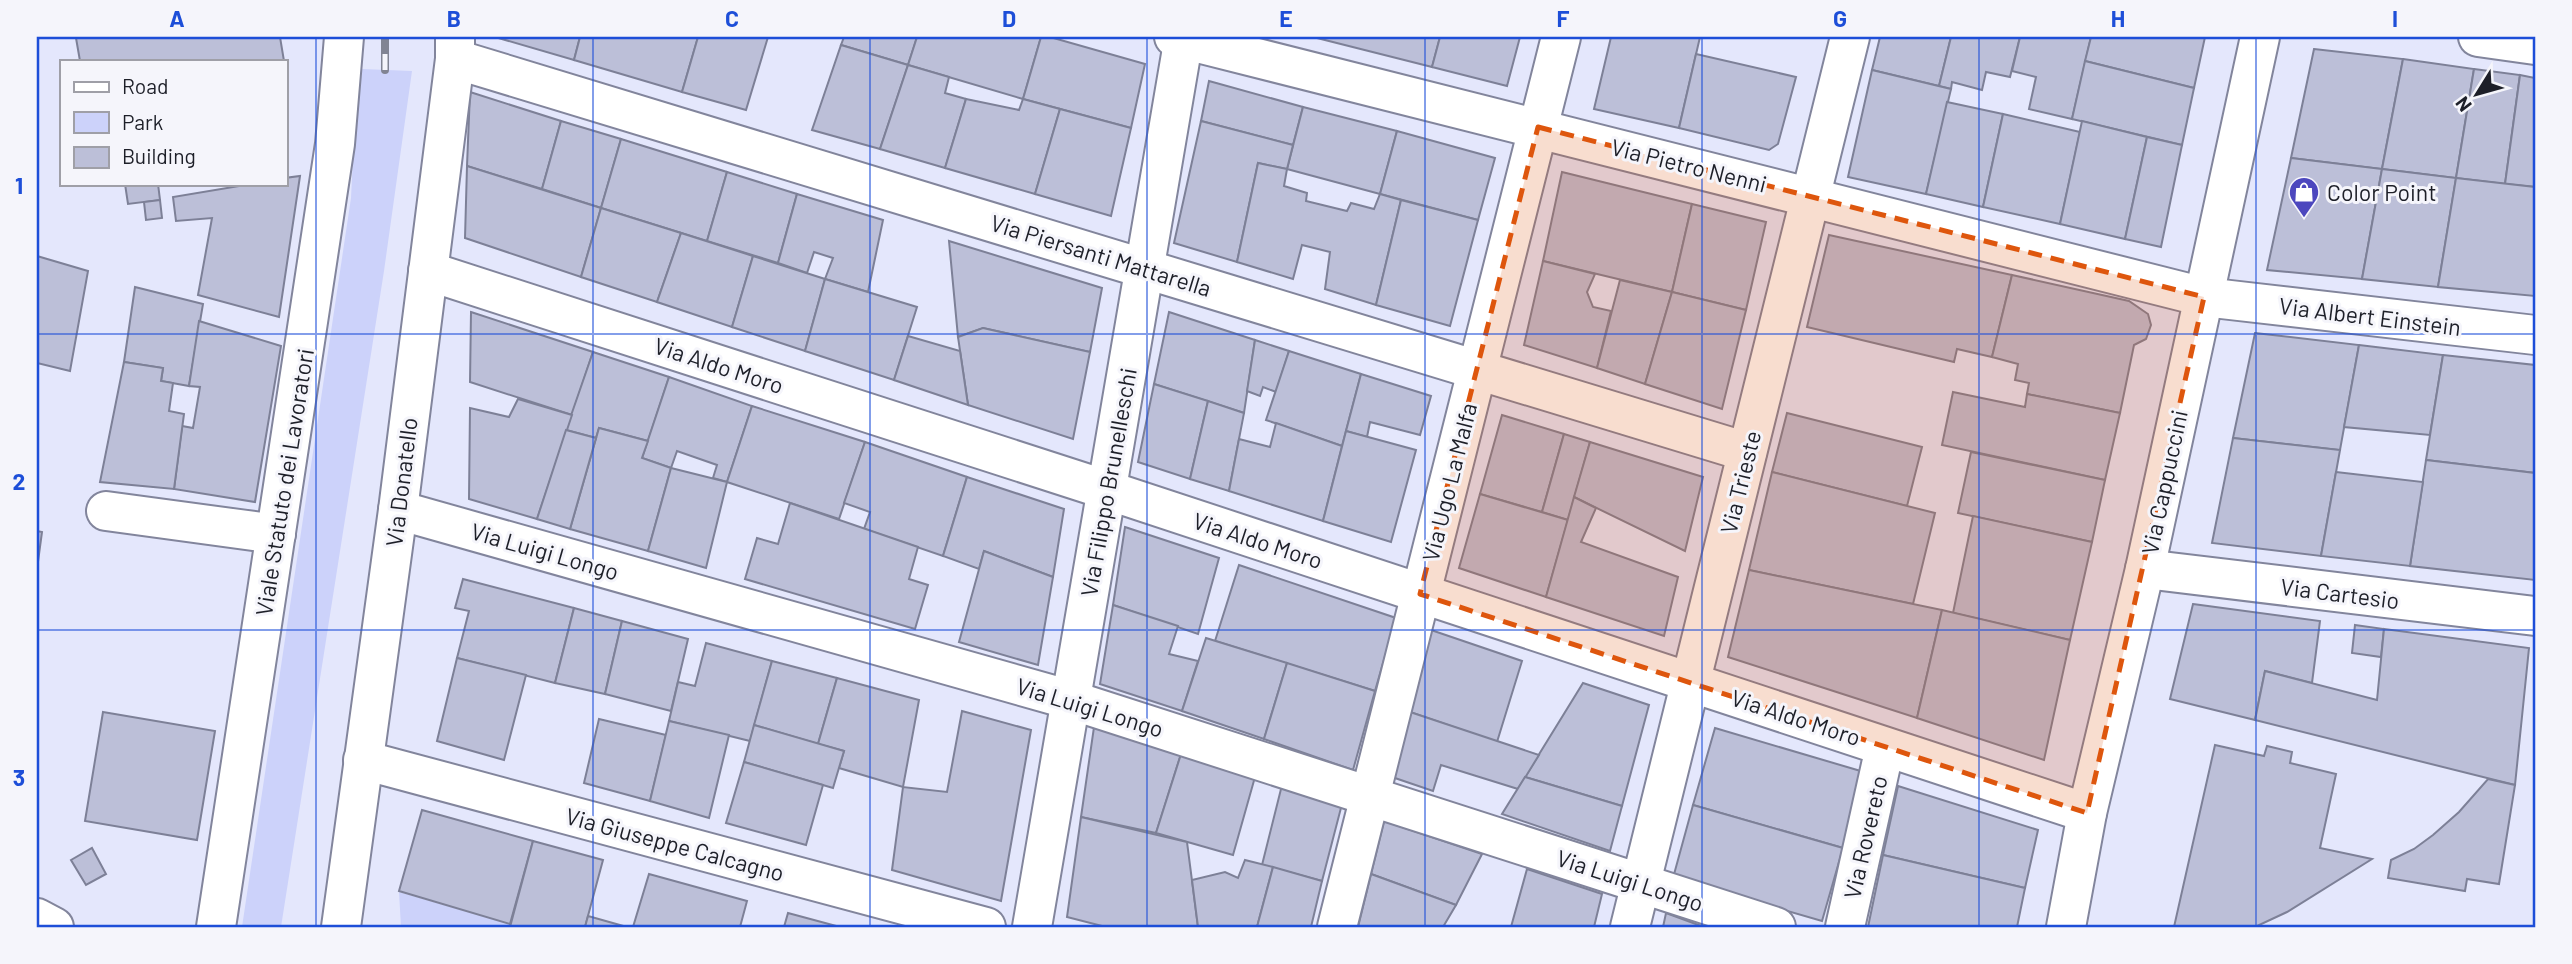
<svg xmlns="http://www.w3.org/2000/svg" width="2572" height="964" viewBox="0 0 2572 964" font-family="Barlow,sans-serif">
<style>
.green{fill:#ccd2fa}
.building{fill:#bcbfd8;stroke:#7d8097;stroke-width:2}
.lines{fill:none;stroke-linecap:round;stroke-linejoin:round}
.minor-casing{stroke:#82859c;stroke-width:42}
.minor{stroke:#fff;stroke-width:38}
.rail-casing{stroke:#818493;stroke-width:8}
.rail{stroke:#f5f5fb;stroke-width:5;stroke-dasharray:16;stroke-linecap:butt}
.marked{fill:#de560d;fill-opacity:0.2;stroke:#de560d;stroke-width:5;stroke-dasharray:14 9;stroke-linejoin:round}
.grid{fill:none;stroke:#1d4ed8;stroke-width:2;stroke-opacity:0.55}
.labels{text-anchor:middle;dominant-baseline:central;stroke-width:6;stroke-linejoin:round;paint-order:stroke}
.street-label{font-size:23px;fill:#1d1f28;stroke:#f5f5fb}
.poi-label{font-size:23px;fill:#1d1f28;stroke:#f5f5fb;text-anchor:start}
.neatline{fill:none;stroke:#1d4ed8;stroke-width:2.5}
.grid-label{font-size:23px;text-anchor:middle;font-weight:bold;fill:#1d4ed8}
</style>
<rect width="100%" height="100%" fill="#e4e7fc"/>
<g class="green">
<polygon points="362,69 412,71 384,271 281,927 242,927 351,198 354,136"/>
<polygon points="399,892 510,924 510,927 401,927"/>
</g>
<g class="building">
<polygon points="83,37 280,37 284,61 80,61 76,38"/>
<polygon points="495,37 580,37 574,60"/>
<polygon points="580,37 698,37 682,92 574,60"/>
<polygon points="698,37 768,37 746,110 682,92"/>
<polygon points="844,37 917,37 908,65 841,45"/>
<polygon points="917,37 1041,37 1023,99 908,65"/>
<polygon points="1041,37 1050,37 1145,64 1131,128 1023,99"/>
<polygon points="1313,37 1440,37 1432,67"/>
<polygon points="1440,37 1520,37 1507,86 1432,67"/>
<polygon points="1611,37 1700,37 1679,128 1594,109"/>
<polygon points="1880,37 1951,37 1939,86 1872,70"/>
<polygon points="1951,37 2020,37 2010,77 1986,72 1982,90 1952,82 1951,89 1939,86"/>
<polygon points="2020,37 2091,37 2072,119 2029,109 2036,77 2012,71"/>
<polygon points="2091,37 2205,37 2194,88 2085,61"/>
<polygon points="841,45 908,65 880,149 812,130"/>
<polygon points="2314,49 2403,59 2382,169 2291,158"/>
<polygon points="1696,54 1796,77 1778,144 1769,150 1679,128"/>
<polygon points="2403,59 2474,69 2456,178 2382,169"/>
<polygon points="2085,61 2194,88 2182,145 2072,119"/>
<polygon points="908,65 949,77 945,93 966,99 945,168 880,149"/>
<polygon points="2474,69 2520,75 2505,184 2456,178"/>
<polygon points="1872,70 1951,89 1926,194 1848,177"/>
<polygon points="2520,75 2535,78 2535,187 2505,184"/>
<polygon points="1209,81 1303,107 1293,145 1201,121"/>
<polygon points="470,92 561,121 542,189 467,166"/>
<polygon points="966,99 1019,110 1023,99 1060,109 1035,194 945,168"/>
<polygon points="1947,102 2003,114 1983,207 1926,194"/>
<polygon points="1303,107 1397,131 1380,194 1287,169"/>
<polygon points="1060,109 1131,128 1111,216 1035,194"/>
<polygon points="2003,114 2080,132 2060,224 1983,207"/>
<polygon points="561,121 621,139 601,208 542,189"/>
<polygon points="1201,121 1293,145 1287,169 1258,163 1237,262 1174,243"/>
<polygon points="2082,121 2147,137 2125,239 2060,224"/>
<polygon points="1397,131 1495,158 1478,220 1380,194"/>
<polygon points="2147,137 2182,145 2161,247 2125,239"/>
<polygon points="621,139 727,172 707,241 601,208"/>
<polygon points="2291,158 2382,169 2362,279 2267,270"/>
<polygon points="1258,163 1287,169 1284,186 1307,193 1306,201 1347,211 1351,203 1374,209 1380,194 1401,200 1376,305 1325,289 1330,252 1302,245 1293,279 1237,262"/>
<polygon points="467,166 601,208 581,277 465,238"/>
<polygon points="2382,169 2456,178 2438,287 2362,279"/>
<polygon points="727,172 797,194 778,263 707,241"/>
<polygon points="1562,172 1692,204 1672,292 1543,261"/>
<polygon points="300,176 279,317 198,295 212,218 176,221 173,197 251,184 285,184 285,178"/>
<polygon points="2456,178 2535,187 2535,296 2438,287"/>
<polygon points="125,184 158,184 160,200 128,204"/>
<polygon points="797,194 883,220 868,292 825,279 833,258 814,252 807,273 778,263"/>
<polygon points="160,200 162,218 146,220 144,202"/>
<polygon points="1401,200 1478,220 1450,326 1376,305"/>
<polygon points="1692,204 1766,222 1746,310 1672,292"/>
<polygon points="601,208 681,233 657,302 581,277"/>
<polygon points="681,233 753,256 732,327 657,302"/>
<polygon points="1829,235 2012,275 1992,357 1957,349 1954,362 1807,327"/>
<polygon points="949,241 1102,288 1090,352 983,328 958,337"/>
<polygon points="37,256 88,271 70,371 37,363"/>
<polygon points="753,256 825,279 805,351 732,327"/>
<polygon points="1543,261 1595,274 1587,292 1593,307 1611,311 1597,368 1524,345"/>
<polygon points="2012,275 2129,301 2148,314 2151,325 2146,339 2134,345 2120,413 2027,394 2029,383 2015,380 2018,364 1992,357"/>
<polygon points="825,279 917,307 894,380 805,351"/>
<polygon points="1620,280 1672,292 1645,384 1597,368"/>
<polygon points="135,287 203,304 189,386 161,381 163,368 124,362"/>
<polygon points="1672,292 1746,310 1722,409 1645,384"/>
<polygon points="471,312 593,352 572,415 470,382"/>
<polygon points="1169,312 1255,340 1244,413 1154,384"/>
<polygon points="199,321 281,346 255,502 174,489 182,426 193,428 200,387 189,386"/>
<polygon points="983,328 1090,352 1073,439 968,405 958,337"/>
<polygon points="2255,333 2359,345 2340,450 2233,438"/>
<polygon points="908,336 960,351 968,405 894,380"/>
<polygon points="1255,340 1289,351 1276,392 1263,387 1260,396 1247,391"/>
<polygon points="2359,345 2443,355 2430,435 2344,427"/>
<polygon points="1289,351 1361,374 1342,446 1266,420"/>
<polygon points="593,352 669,377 648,441 599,428 596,438 566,430"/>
<polygon points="2443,355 2535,365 2535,473 2426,460"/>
<polygon points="124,362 163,368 161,381 173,383 169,411 184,414 174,489 100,482"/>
<polygon points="1361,374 1431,396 1420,435 1370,422 1367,437 1346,431"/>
<polygon points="669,377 752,406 727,482 713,478 717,465 677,451 671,468 642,458"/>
<polygon points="1154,384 1208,401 1190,479 1138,462"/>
<polygon points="1953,392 2025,407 2027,394 2120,413 2105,480 1942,445"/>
<polygon points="518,399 572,415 537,519 469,499 470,408 509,417"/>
<polygon points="1208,401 1244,413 1229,491 1190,479"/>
<polygon points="752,406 865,442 839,519 727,482"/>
<polygon points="1787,413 1922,447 1907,506 1772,472"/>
<polygon points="1502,415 1564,434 1542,512 1480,494"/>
<polygon points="1276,423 1342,446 1323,521 1229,491 1239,439 1270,447"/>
<polygon points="599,428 648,441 642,458 671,468 648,551 570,529"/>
<polygon points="566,430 596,438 570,529 537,519"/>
<polygon points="1346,431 1416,450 1391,542 1323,521"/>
<polygon points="1564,434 1590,442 1568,520 1542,512"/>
<polygon points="2233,438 2340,450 2321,556 2212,543"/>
<polygon points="865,442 967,477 943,556 864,529 870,512 844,503"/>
<polygon points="1590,442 1703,477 1685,551 1574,497"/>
<polygon points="1971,452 2105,480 2092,542 1958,513"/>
<polygon points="2426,460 2535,473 2535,580 2410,566"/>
<polygon points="671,468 727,482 706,568 648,551"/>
<polygon points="1772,472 1935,513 1913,604 1749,570"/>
<polygon points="2336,472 2423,482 2410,566 2321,556"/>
<polygon points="967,477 1064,509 1053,577 984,551 979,569 943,556"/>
<polygon points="1480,494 1568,520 1546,597 1459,568"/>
<polygon points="1574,497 1596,508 1581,542 1678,577 1664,636 1546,597"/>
<polygon points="790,503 918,547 909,579 928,585 915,629 745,579 757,538 778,544"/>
<polygon points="1973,516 2092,542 2070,640 1953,613"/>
<polygon points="1125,527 1219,558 1198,634 1113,605"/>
<polygon points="37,531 42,532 37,569"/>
<polygon points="984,551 1053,577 1038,665 959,642"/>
<polygon points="1239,565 1396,618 1375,691 1215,641"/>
<polygon points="1749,570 1942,610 1917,718 1728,657"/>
<polygon points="463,579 574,608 555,683 457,658 469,611 455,608"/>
<polygon points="2193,604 2320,621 2312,683 2265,671 2255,720 2170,699"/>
<polygon points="1113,605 1178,626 1169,654 1198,661 1182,711 1100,684"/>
<polygon points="574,608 622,621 605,694 555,683"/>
<polygon points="1942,610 2070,640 2044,760 1917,718"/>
<polygon points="622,621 688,639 671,711 605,694"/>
<polygon points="2355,625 2384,629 2381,657 2352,653"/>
<polygon points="2384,629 2529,648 2515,785 2255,720 2265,671 2377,700"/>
<polygon points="1431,630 1522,661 1497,742 1410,712"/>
<polygon points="1206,638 1287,663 1264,739 1182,711"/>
<polygon points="706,643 772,661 750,741 669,721 678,682 695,686"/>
<polygon points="457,658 526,675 504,760 437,741"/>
<polygon points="772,661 837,678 818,744 754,725"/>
<polygon points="1287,663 1375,691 1353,770 1264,739"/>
<polygon points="837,678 919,700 903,787 839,768 844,751 818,744"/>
<polygon points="1583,683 1649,705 1622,806 1525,777"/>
<polygon points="962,711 1031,730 1001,901 892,870 903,787 947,792"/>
<polygon points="103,712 215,731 197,840 85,821"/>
<polygon points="1410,712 1539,755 1518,789 1441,765 1433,791 1392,777"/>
<polygon points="599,719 666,735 650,801 584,783"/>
<polygon points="669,721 729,735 709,818 650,801"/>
<polygon points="754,725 844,751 833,788 744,762"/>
<polygon points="1094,727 1181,754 1156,833 1081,817"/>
<polygon points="1715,728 1864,772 1843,848 1693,805"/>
<polygon points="2215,745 2264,756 2267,746 2292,752 2290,763 2336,774 2320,848 2372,859 2287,912 2255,927 2174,927"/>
<polygon points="1181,754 1255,777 1233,855 1156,833"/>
<polygon points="744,762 823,785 806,845 726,823"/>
<polygon points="1525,777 1622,806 1610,851 1502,814"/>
<polygon points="2488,779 2515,785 2499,884 2467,879 2465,891 2388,878 2391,860 2414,849 2433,835 2459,812"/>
<polygon points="1282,785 1342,804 1322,881 1262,865"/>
<polygon points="1898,786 2038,830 2025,888 1883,855"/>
<polygon points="1693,805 1843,848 1822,921 1673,878"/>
<polygon points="422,810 533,841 510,924 399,891"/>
<polygon points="1081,817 1187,842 1198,927 1106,927 1067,917"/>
<polygon points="1384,821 1482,854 1456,905 1371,874"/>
<polygon points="533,841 603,860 585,927 510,927"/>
<polygon points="92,848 106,874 86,885 71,860"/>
<polygon points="1883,855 2025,888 2017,927 1868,927"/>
<polygon points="1245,860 1273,867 1257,927 1198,927 1192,880 1225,872 1238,878"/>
<polygon points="1273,867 1322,881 1311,927 1257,927"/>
<polygon points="1527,869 1602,894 1594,927 1511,927"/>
<polygon points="649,874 747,901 740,927 633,927"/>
<polygon points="1371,874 1456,905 1443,927 1358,927"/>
<polygon points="788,913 840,927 784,927"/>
<polygon points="1666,913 1704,927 1663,927"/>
<polygon points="588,916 627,927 585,927"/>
</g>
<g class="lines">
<g class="minor-casing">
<g id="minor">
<polyline points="1174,37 2204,297 2535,335"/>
<polyline points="2478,37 2535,45"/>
<polyline points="455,59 1747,452"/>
<polyline points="428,271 1107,490 2087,813"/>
<polyline points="398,510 1071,700 1776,927"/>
<polyline points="106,511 276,534"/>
<polyline points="2145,569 2535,616"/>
<polyline points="363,760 986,927"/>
<polyline points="37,918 54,927"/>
<polyline points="216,927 335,144 344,37"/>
<polyline points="341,927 398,510 455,59 455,37"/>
<polyline points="1032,927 1184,37"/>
<polyline points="1337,927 1561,37"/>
<polyline points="1630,927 1850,37"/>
<polyline points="1845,927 1885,747"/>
<polyline points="2066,927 2087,813 2145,569 2260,37"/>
</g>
</g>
<use href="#minor" class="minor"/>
<g class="rail-casing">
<polyline id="rail" points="385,70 385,37"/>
</g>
<use href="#rail" class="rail"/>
</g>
<path class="marked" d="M1538 127 2204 297 2087 813 1420 594Z"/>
<path class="grid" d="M316 37V927M593 37V927M870 37V927M1147 37V927M1425 37V927M1702 37V927M1979 37V927M2256 37V927M37 334H2535M37 630H2535"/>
<defs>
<g id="shop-pin" transform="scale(1.575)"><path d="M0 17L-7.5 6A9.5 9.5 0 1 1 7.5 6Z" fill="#4c47be" stroke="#f5f5fb"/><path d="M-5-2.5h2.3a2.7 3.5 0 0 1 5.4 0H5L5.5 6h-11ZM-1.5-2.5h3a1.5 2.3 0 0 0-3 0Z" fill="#fff"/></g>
</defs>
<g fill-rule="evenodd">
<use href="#shop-pin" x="2304" y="192"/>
</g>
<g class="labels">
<g class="street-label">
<text transform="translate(1689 165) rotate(14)">Via Pietro Nenni</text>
<text transform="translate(1101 255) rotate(17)">Via Piersanti Mattarella</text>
<text transform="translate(2370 316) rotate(7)">Via Albert Einstein</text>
<text transform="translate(719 365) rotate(18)">Via Aldo Moro</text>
<text transform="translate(284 482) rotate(-81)">Viale Statuto dei Lavoratori</text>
<text transform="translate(401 482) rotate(-83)">Via Donatello</text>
<text transform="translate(1108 482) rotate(-80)">Via Filippo Brunelleschi</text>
<text transform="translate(1449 482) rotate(-76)">Via Ugo La Malfa</text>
<text transform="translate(1740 482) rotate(-76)">Via Trieste</text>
<text transform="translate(2164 482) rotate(-78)">Via Cappuccini</text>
<text transform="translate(1258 540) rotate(18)">Via Aldo Moro</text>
<text transform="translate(545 551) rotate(16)">Via Luigi Longo</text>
<text transform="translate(2340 593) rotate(7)">Via Cartesio</text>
<text transform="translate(1090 707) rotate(17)">Via Luigi Longo</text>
<text transform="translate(1796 717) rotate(18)">Via Aldo Moro</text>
<text transform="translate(1865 837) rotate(-77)">Via Rovereto</text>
<text transform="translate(675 844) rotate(15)">Via Giuseppe Calcagno</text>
<text transform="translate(1630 880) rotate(18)">Via Luigi Longo</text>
</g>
<g class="poi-label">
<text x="2327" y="192">Color Point</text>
</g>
</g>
<rect width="2572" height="964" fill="none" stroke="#f5f5fb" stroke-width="77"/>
<rect x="60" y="60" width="228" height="126" fill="#f5f5fb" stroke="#9f9fa7" stroke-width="2"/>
<rect x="74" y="82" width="35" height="10" fill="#ffffff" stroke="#9f9fa7" stroke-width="2"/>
<text x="122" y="94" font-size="21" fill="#1d1f28">Road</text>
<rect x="74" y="112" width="35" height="21" fill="#ccd2fa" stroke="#9f9fa7" stroke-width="2"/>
<text x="122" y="130" font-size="21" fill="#1d1f28">Park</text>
<rect x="74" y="147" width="35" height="21" fill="#bcbfd8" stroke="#9f9fa7" stroke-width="2"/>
<text x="122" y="164" font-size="21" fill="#1d1f28">Building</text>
<g transform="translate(2477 94) rotate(233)" stroke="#f5f5fb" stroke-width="5" paint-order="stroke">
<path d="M0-5L12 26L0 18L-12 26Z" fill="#1d1f28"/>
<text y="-10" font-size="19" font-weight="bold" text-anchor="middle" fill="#1d1f28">N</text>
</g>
<rect x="38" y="38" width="2496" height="888" class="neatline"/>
<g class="grid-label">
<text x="177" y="27">A</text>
<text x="454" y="27">B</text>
<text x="732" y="27">C</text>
<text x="1009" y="27">D</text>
<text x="1286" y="27">E</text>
<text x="1563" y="27">F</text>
<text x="1840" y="27">G</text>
<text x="2118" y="27">H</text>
<text x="2395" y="27">I</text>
<text x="19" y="194">1</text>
<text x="19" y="490">2</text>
<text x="19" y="786">3</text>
</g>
</svg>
